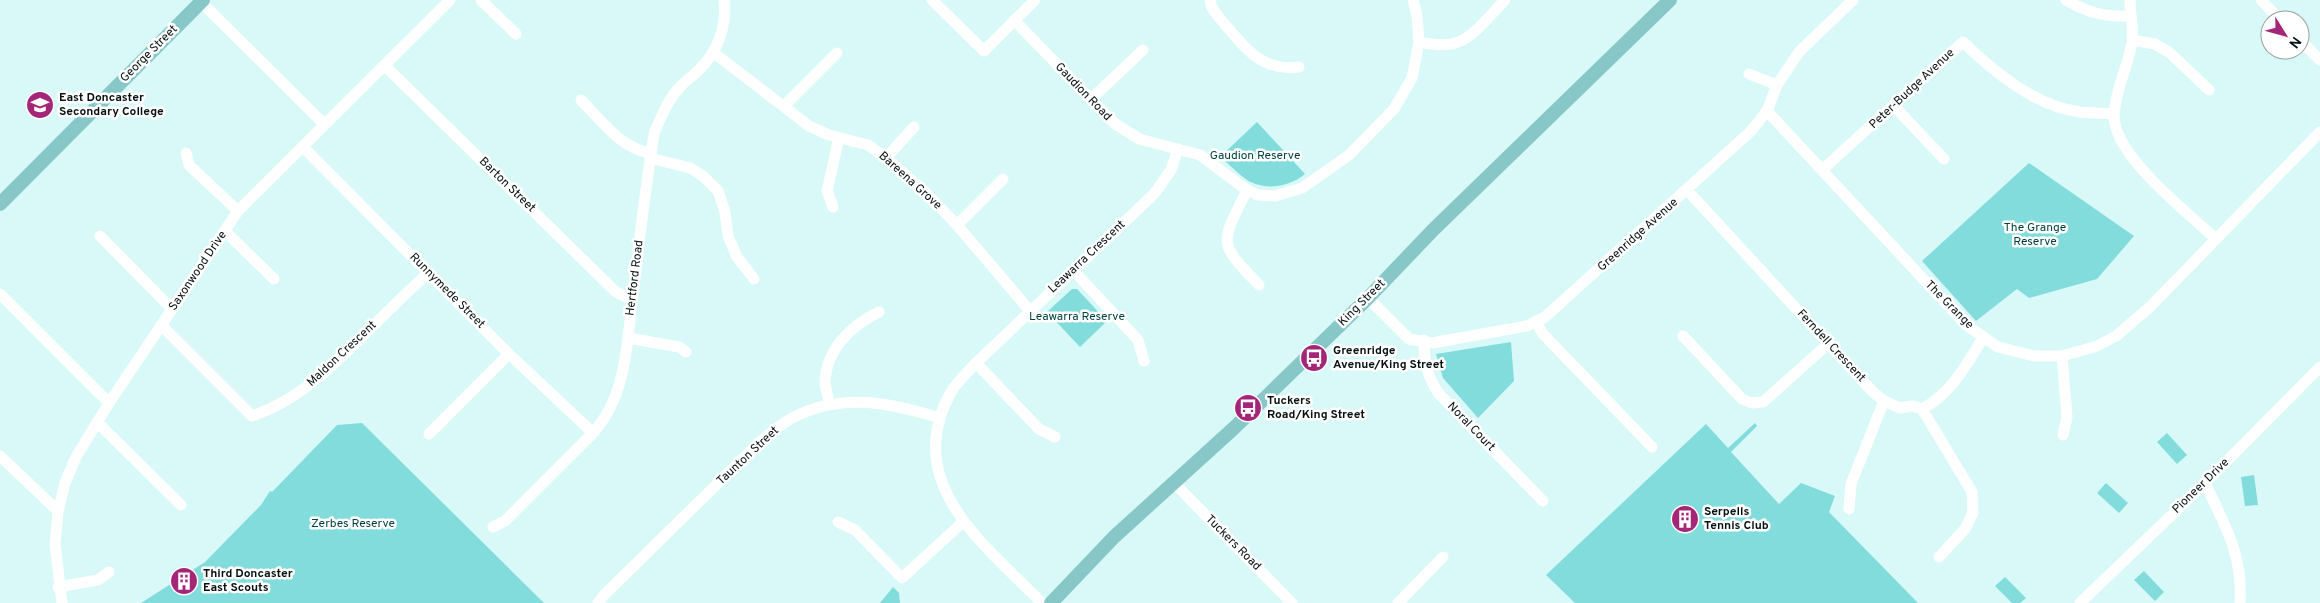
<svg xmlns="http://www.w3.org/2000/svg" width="2320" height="603" viewBox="0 0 2320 603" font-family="Overpass,sans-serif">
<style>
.green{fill:#83dcdc}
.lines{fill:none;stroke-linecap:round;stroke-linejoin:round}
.minor{stroke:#fff;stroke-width:11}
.major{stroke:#88c7c7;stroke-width:14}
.labels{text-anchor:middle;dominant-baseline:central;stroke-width:5;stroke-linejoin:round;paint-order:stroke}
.street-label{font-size:12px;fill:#061111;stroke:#fff}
.poi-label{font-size:12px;font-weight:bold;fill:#061111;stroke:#fff;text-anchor:start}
.park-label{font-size:12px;fill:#034141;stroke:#fff}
</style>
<rect width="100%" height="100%" fill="#d9f9f8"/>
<g class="green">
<path d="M1257 122 1305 174C1290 187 1265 191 1247 180 1237 173 1229 164 1220 157Z"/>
<polygon points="2029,163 2134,236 2097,279 2029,298 2017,289 1976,321 1922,261"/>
<polygon points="1072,289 1077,289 1107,321 1080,347 1047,312"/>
<polygon points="1511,342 1514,381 1478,418 1443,378 1436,354"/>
<polygon points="362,423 544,603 141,603 205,562 261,505 270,491 272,492 337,425"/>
<polygon points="1755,423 1757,426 1731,452 1779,504 1801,483 1835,496 1829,512 1918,603 1575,603 1546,575 1706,424 1728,448"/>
<polygon points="2167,433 2187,455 2177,464 2157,442"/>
<polygon points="2254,475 2258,505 2245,506 2241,477"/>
<polygon points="2106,483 2128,503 2119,513 2097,493"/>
<polygon points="2144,571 2164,592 2155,601 2134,580"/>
<polygon points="2005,577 2026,598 2020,603 2012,603 1995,586"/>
<polygon points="893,587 899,593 900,603 880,603"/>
</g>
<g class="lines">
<g class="minor">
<polyline points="481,0 516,34"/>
<polyline points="932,0 984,51 1035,0"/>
<path d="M1210 0 1212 8 1218 16C1241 43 1260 73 1299 67"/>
<path d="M2066 0C2088 13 2105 17 2130 16"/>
<path d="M2130 0C2130 14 2134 28 2132 42 2128 67 2115 90 2114 116 2114 156 2188 213 2216 239"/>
<polyline points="2261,0 2280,20"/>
<polyline points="201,2 324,124"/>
<polyline points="1014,20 1114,123 1139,139 1200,155 1247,190 1258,195 1275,196 1302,188 1349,155 1394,109 1412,78 1419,42 1417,16 1413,0"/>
<polyline points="2132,40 2155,44 2170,53 2209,90"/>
<polyline points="2300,40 2320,60"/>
<path d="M1419 42C1431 44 1446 47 1458 42 1474 37 1493 12 1505 0"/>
<polyline points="714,53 809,126 829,135 868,145 886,158 924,191 957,225 1030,311"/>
<polyline points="385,66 616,292 632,300"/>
<polyline points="1749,74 1777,85"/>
<polyline points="1091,99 1143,50"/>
<path d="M581 100C600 119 622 150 651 153"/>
<polyline points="784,106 837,53"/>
<polyline points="1894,106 1944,159"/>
<polyline points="1767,111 1966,325 1998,347 2034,356 2062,356 2097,346 2116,336 2150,307 2320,132"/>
<polyline points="303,147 509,354 593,433"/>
<polyline points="186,153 189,165 238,211"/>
<polyline points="650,158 690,168 703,176 718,191 725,212 728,236 737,257 754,279"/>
<polyline points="886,158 914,127"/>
<path d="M1822 170 1963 42C1994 72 2035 106 2080 112 2091 113 2103 113 2114 114"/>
<path d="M1247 190C1221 244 1216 241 1259 285"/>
<path d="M1687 190 1873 392 1884 401 1900 408 1913 406 1922 409C1952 393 1966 365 1983 338"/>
<polyline points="833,207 827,191 839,138"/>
<polyline points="957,225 1003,179"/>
<polyline points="225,231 274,279"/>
<polyline points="100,236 172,309"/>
<polyline points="1073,270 1138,340 1144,361"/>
<polyline points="0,294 109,403"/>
<polyline points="1368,298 1409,339 1432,343 1527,326 1545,317 1750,132 1767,111 1777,85 1799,52 1853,0"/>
<polyline points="1536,322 1543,334 1652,447"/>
<path d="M161 325 252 416C297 401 328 370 361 338 383 316 405 294 428 273"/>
<polyline points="1683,336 1742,399 1752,403 1763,402 1828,344"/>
<polyline points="628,338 679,347 686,352"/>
<path d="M1424 340C1424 362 1427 376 1439 394L1543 501"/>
<polyline points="2062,356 2067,417 2063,435"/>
<polyline points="976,363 1039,429 1055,437"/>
<path d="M830 404C828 397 825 388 825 381 827 348 852 325 879 312"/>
<polyline points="1922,409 1972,492 1973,513 1965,529 1939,557"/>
<polyline points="97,422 181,505"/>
<polyline points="429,434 509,354"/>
<polyline points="0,456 58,511"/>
<polyline points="1174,483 1292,603"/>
<path d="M2205 483C2225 526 2243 554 2240 603"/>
<polyline points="1849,509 1851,484 1884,401"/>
<polyline points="838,522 855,530 902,578 963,522"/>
<path d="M493 527 505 521 593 433C629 393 627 336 634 285 640 235 646 184 654 134 661 117 668 99 681 86 686 80 693 76 698 71 718 52 727 26 724 0"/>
<polyline points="58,587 98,580 109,572"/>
<polyline points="62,603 55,544 58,511 65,483 76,457 109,403 238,211 450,0"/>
<path d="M598 603 604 595 760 442C769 435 777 427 787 421 837 391 888 402 940 418"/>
<path d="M1042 603C985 545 900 483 951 392 957 382 968 372 976 363L1154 194 1171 170 1178 149"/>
<polyline points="1398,603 1443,557"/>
<polyline points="2080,603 2205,483 2320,367"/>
</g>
<g class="major">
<polyline points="0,204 203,0"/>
<polyline points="1051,603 1114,537 1234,428 1368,298 1433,230 1670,0"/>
</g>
</g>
<defs>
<g id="school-disc" transform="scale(1.4375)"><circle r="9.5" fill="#a42678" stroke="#fff"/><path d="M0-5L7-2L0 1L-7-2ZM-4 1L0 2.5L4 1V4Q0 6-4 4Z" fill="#fff"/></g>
<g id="bus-disc" transform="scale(1.4375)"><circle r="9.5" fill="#a42678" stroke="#fff"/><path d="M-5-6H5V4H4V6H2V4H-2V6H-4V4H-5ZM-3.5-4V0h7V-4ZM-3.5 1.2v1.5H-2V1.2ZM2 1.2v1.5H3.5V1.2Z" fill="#fff"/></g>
<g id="building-disc" transform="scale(1.4375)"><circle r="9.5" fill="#a42678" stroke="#fff"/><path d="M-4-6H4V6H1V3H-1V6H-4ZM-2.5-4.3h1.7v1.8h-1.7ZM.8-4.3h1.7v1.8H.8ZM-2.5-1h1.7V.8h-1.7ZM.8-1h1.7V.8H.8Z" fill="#fff"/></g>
</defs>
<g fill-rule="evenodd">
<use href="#school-disc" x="40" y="105"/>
<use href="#bus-disc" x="1314" y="358"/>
<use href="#bus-disc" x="1248" y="408"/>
<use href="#building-disc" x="1685" y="519"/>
<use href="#building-disc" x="184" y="581"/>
</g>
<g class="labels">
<g class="street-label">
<text transform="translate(149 54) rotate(-45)">George Street</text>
<text transform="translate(1912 89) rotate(-43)">Peter-Budge Avenue</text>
<text transform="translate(1083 92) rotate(46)">Gaudion Road</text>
<text transform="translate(910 181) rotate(42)">Bareena Grove</text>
<text transform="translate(507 185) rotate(44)">Barton Street</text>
<text transform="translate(1638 235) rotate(-42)">Greenridge Avenue</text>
<text transform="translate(1087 257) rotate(-43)">Leawarra Crescent</text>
<text transform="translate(198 271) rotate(-56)">Saxonwood Drive</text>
<text transform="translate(635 278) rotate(-83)">Hertford Road</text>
<text transform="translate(447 291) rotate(45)">Runnymede Street</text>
<text transform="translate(1362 303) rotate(-45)">King Street</text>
<text transform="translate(1949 305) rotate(45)">The Grange</text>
<text transform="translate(1831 346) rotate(47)">Ferndell Crescent</text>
<text transform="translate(342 354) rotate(-43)">Maldon Crescent</text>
<text transform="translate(1471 427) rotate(46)">Noral Court</text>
<text transform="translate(748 456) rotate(-43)">Taunton Street</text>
<text transform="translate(2201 486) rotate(-44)">Pioneer Drive</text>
<text transform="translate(1233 543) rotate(45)">Tuckers Road</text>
</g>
<g class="poi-label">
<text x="59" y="98">East Doncaster<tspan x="59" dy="14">Secondary College</tspan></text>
<text x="1333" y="351">Greenridge<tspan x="1333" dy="14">Avenue/King Street</tspan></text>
<text x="1267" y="401">Tuckers<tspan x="1267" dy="14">Road/King Street</tspan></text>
<text x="1704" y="512">Serpells<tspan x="1704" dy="14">Tennis Club</tspan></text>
<text x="203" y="574">Third Doncaster<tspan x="203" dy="14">East Scouts</tspan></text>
</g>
<g class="park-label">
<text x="1255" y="156">Gaudion Reserve</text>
<text x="2035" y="228">The Grange<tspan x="2035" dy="14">Reserve</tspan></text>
<text x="1077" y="317">Leawarra Reserve</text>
<text x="353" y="524">Zerbes Reserve</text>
</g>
</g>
<g transform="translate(2285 35) rotate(127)"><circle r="24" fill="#ffffff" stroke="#9ba0a0"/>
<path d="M0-4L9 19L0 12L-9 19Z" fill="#a42678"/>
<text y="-8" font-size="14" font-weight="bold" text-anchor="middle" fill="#061111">N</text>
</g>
</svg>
